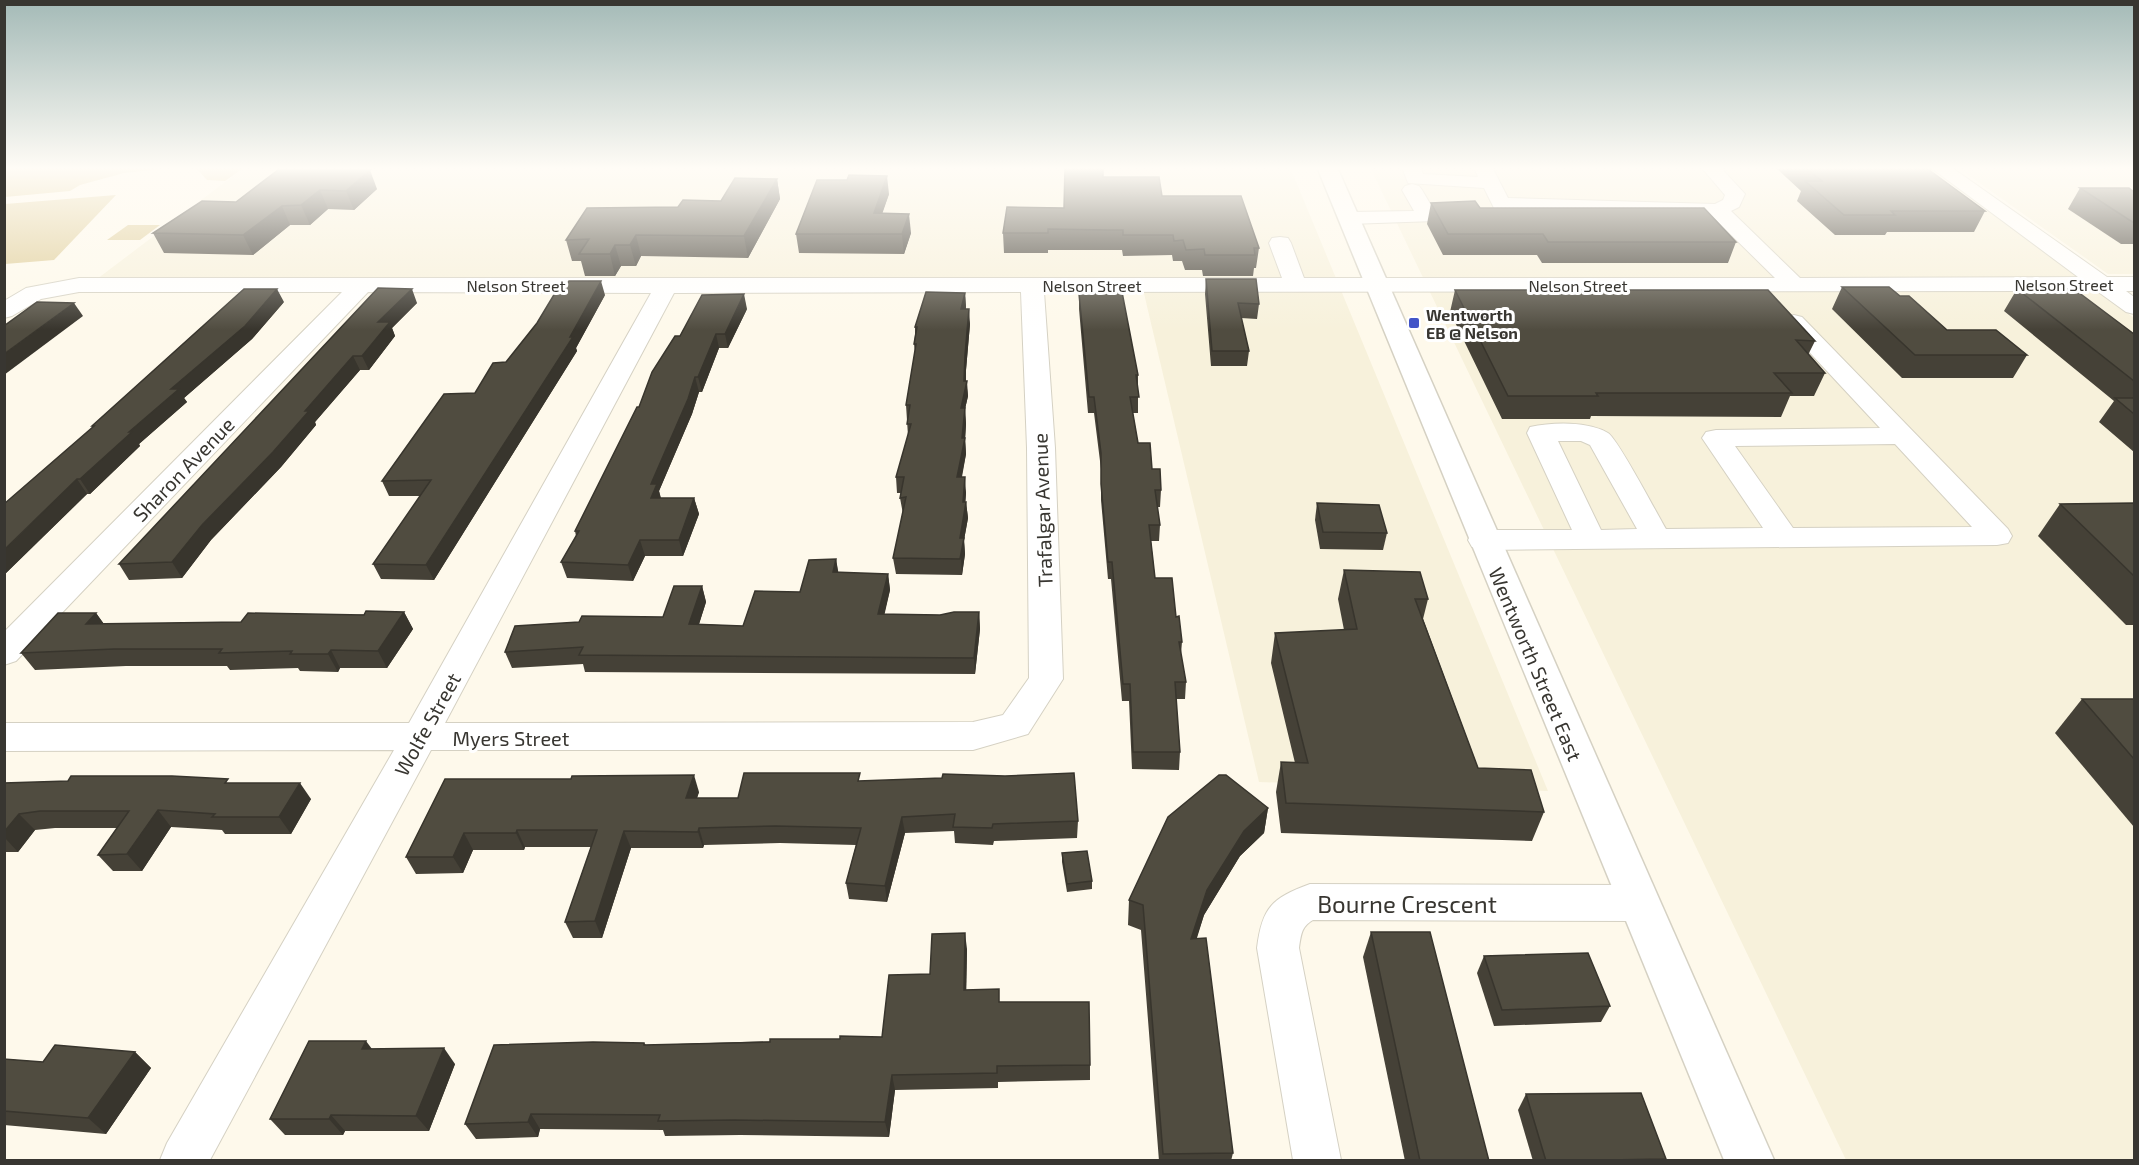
<svg xmlns="http://www.w3.org/2000/svg" width="2139" height="1165" viewBox="0 0 2139 1165" font-family="'Exo 2',sans-serif">
<style>
.built{fill:#f7f1db}
.green{fill:#decc96}
.lines{fill:none;stroke-linecap:round;stroke-linejoin:round}
.minor-casing{stroke:#d5d1c3;stroke-width:2}
.major-casing{stroke:#d5d1c3;stroke-width:3}
.minor{fill:#fff;fill-rule:evenodd}
.major{fill:#fff;fill-rule:evenodd}
.wall{fill:#454137}
.shaded-wall{fill:#38352d}
.building{fill:#504c40;stroke:#38352d;stroke-width:1.5}
.poi-dot{fill:#4254c8;stroke:#fff;stroke-width:2}
.labels{text-anchor:middle;dominant-baseline:central;stroke-width:6;stroke-linejoin:round;paint-order:stroke}
.far-street-label{font-size:16px;fill:#383631;stroke:#fff}
.far-poi-label{font-size:16px;font-weight:bold;fill:#383631;stroke:#fff;text-anchor:start}
.street-label{font-size:20px;fill:#383631;stroke:#fff}
.near-street-label{font-size:24px;fill:#383631;stroke:#fff}
</style>
<rect width="100%" height="100%" fill="#fef9eb"/>
<g class="built">
<polygon points="245,167 1290,167 1548,791 1259,782 1142,285 97,279"/>
<polygon points="1370,167 1932,167 2134,318 2134,1160 1846,1160"/>
<polygon points="1957,167 2134,167 2134,274 2108,274"/>
</g>
<g class="green">
<polygon points="4,167 180,167 124,173 80,185 70,191 5,197"/>
<polygon points="182,167 245,167 225,181 207,180 198,170"/>
<polygon points="116,195 54,260 5,264 5,204"/>
<polygon points="128,225 160,225 140,240 107,240"/>
</g>
<g class="lines">
<g class="minor-casing">
<g id="minor">
<path d="M1402 167H1420L1423 174 1478 177 1474 167H1492L1508 198 1715 204 1723 200 1725 195 1701 167H1720L1745 194 1739 207 1731 211 1800 278 2078 277 1930 167H1951L2107 277H2134V291H2126L2134 297V314L2126 312 2097 291 1044 292 1055 448 1063 679 1028 734 973 750H431L210 1160H160L167 1143 394 750 4 751V723H409L651 293 368 292 16 661 4 665V632L342 292H79L41 299 12 316 4 318V301L26 288 79 278H1282L1269 243 1272 238 1280 237 1288 238 1291 243 1304 278H1775L1712 216 1501 210 1494 208 1484 188 1408 183ZM1021 292 1027 448 1029 678 1003 715 973 722 445 723 674 293Z"/>
<polygon points="1412,184 1419,186 1422,190 1438,217 1435,221 1349,224 1342,222 1339,218 1342,214 1349,212 1414,211 1402,190 1405,186"/>
<path d="M1794 315 1802 317 2008 529 2012 536 2008 543 1997 545 1483 550 1472 547 1468 540 1472 533 1483 530H1572L1527 433 1530 427C1553 422 1588 421 1608 433 1618 439 1657 514 1666 529L1763 528 1702 438 1706 432 1716 430 1880 428 1786 327 1782 322 1786 317ZM1558 441H1581L1590 445 1637 529 1601 530ZM1895 444 1972 527 1793 528 1735 446Z"/>
<path d="M1310 884 1639 885 1654 890 1660 903 1654 916 1639 921 1313 920C1301 927 1301 935 1299 948L1341 1160H1293L1257 948C1262 907 1272 898 1310 884Z"/>
</g>
</g>
<g class="major-casing">
<polygon id="major" points="1317,167 1337,167 1774,1160 1724,1160"/>
</g>
<use href="#minor" class="minor"/>
<use href="#major" class="major"/>
</g>
<g class="wall">
<polygon points="1775,167 1932,167 1931,171 1985,211 1974,232 1887,232 1885,235 1835,235 1797,201 1801,191"/>
<polygon points="278,170 377,189 354,210 328,209 310,225 290,225 253,255 164,253 153,233 236,202"/>
<polygon points="1103,177 1162,196 1259,248 1256,268 1254,268 1253,276 1203,276 1202,270 1185,270 1182,261 1173,261 1172,255 1123,256 1122,250 1048,250 1048,253 1004,253 1003,233 1064,208"/>
<polygon points="777,179 780,199 748,258 641,256 636,266 621,266 615,276 585,276 581,261 572,261 566,240 678,207 721,201"/>
<polygon points="2080,188 2134,192 2134,244 2121,244 2068,209"/>
<polygon points="889,194 882,213 911,233 904,254 799,253 796,234"/>
<polygon points="1431,203 1480,208 1736,242 1728,263 1542,263 1537,255 1443,255 1427,224"/>
<polygon points="1206,279 1259,304 1257,319 1241,318 1249,351 1247,366 1211,366 1205,294"/>
<polygon points="1842,287 1900,296 1947,330 2027,355 2013,378 1902,378 1832,309"/>
<polygon points="378,288 417,303 392,328 395,336 369,370 360,370 315,422 316,425 281,467 211,540 182,578 129,580 119,564"/>
<polygon points="2017,289 2134,334 2134,452 2099,422 2114,401 2004,311"/>
<polygon points="1455,290 1815,341 1808,355 1825,373 1814,396 1790,396 1781,417 1591,416 1590,419 1502,419 1450,312"/>
<polygon points="965,293 966,309 970,324 966,370 966,381 968,396 965,409 966,424 965,438 966,454 962,477 966,493 965,502 966,502 968,518 964,540 965,554 962,575 896,574 893,558 903,514 900,498 901,493 897,493 896,477 908,436 906,405 915,352 914,344 915,335 915,327"/>
<polygon points="1079,294 1138,375 1138,413 1133,413 1138,443 1152,469 1161,490 1160,507 1157,507 1160,525 1159,541 1151,541 1155,578 1176,617 1182,642 1181,654 1186,682 1185,699 1176,699 1180,752 1179,770 1132,769 1129,701 1122,701 1111,579 1108,579 1101,500 1101,469 1094,413 1088,413 1079,309"/>
<polygon points="605,295 576,348 577,351 434,580 381,579 373,564 421,496 389,496 382,481 475,393 506,362 537,323"/>
<polygon points="284,302 252,339 184,398 187,402 139,444 140,446 90,494 87,494 4,575 93,428 92,426"/>
<polygon points="747,309 728,348 719,348 702,392 699,392 692,414 659,491 661,498 694,498 699,514 683,556 645,556 633,581 567,578 561,562 576,536 575,531 639,407 680,336"/>
<polygon points="1317,503 1387,533 1383,550 1320,549 1315,520"/>
<polygon points="2134,503 2134,625 2126,625 2038,536 2060,504"/>
<polygon points="836,559 838,573 888,574 890,590 884,614 940,615 979,612 980,629 975,674 585,672 583,664 512,668 505,652 663,617 702,586 706,602 699,624 743,626 800,592"/>
<polygon points="1344,570 1428,599 1423,619 1478,768 1544,812 1532,841 1281,833 1276,792 1281,762 1295,763 1271,663 1275,633 1344,630 1338,599"/>
<polygon points="404,612 413,629 387,668 340,668 338,672 300,671 298,668 230,670 227,666 126,666 35,670 21,653 96,613 104,624 241,622"/>
<polygon points="2082,699 2134,699 2134,827 2055,733"/>
<polygon points="445,779 699,792 697,798 738,798 861,781 1078,821 1077,838 994,841 993,845 955,843 954,831 905,833 887,902 849,899 846,883 856,845 780,843 704,845 703,848 631,848 602,938 573,938 565,922 591,847 525,847 524,850 473,850 463,873 416,874 406,857"/>
<polygon points="4,783 231,783 311,799 291,834 225,834 222,830 171,827 142,871 113,871 98,855 117,828 55,828 35,830 18,852 4,852"/>
<polygon points="1268,808 1264,833 1240,856 1204,915 1196,939 1233,1153 1231,1161 1159,1161 1141,930 1128,925 1129,900"/>
<polygon points="1062,853 1092,881 1092,889 1067,892 1062,862"/>
<polygon points="1371,932 1489,1161 1405,1161 1363,957"/>
<polygon points="967,949 966,990 1000,1002 1090,1065 1090,1080 998,1082 998,1088 895,1090 889,1137 740,1135 665,1136 663,1130 540,1129 538,1137 476,1139 465,1124 644,1043 646,1045 840,1039 882,1037 930,974"/>
<polygon points="1484,956 1610,1006 1601,1022 1494,1026 1477,973"/>
<polygon points="372,1049 455,1064 429,1131 345,1131 343,1135 285,1135 270,1119"/>
<polygon points="135,1052 151,1068 106,1134 4,1125 4,1059 43,1062"/>
<polygon points="1526,1094 1666,1159 1665,1161 1533,1161 1518,1110"/>
</g>
<g class="shaded-wall">
<polygon points="370,170 377,189 354,210 346,191"/>
<polygon points="887,176 889,194 876,232 874,213"/>
<polygon points="777,179 780,199 748,258 744,236"/>
<polygon points="320,190 328,209 310,225 301,205"/>
<polygon points="282,206 290,225 253,255 243,235"/>
<polygon points="909,214 911,233 904,254 902,234"/>
<polygon points="636,235 641,256 636,266 630,245"/>
<polygon points="615,245 621,266 615,276 610,254"/>
<polygon points="601,281 605,295 576,348 577,351 434,580 426,565 570,337"/>
<polygon points="277,289 284,302 252,339 184,398 187,402 139,444 140,446 90,494 80,479 171,389"/>
<polygon points="412,289 417,303 392,328 395,336 369,370 362,356 378,322"/>
<polygon points="965,293 966,307 962,324 961,309"/>
<polygon points="744,294 747,309 728,348 725,334"/>
<polygon points="74,303 83,316 4,375 4,354"/>
<polygon points="969,309 970,324 966,370 966,387 967,381 968,396 965,409 966,424 965,442 965,438 966,454 958,494 957,477 961,408 964,381 965,355"/>
<polygon points="716,334 719,348 702,392 698,377"/>
<polygon points="353,356 360,370 315,422 316,425 281,467 211,540 182,578 172,562 202,525"/>
<polygon points="695,377 699,392 692,414 659,491 661,500 651,498 651,484"/>
<polygon points="965,477 966,493 965,511 966,502 968,518 964,540 965,554 962,575 960,538"/>
<polygon points="77,479 87,494 4,575 4,550"/>
<polygon points="694,498 699,514 683,556 679,540"/>
<polygon points="640,540 645,556 633,581 628,565"/>
<polygon points="836,559 839,576 833,572"/>
<polygon points="888,574 890,590 881,630 878,614"/>
<polygon points="702,586 706,602 694,640 689,624"/>
<polygon points="404,612 413,629 387,668 378,651"/>
<polygon points="979,612 980,629 975,674 974,658"/>
<polygon points="96,613 108,630 86,624"/>
<polygon points="331,650 340,668 338,672 328,654"/>
<polygon points="694,775 699,792 691,815 686,798"/>
<polygon points="300,783 311,799 291,834 279,817"/>
<polygon points="1268,808 1264,833 1240,856 1204,915 1189,964 1191,939 1207,890 1244,831"/>
<polygon points="158,810 171,827 142,871 127,854"/>
<polygon points="19,814 35,830 18,852 4,837 4,832"/>
<polygon points="902,817 905,833 887,902 885,886"/>
<polygon points="699,828 704,845 703,848 698,832"/>
<polygon points="517,830 525,847 524,850 516,833"/>
<polygon points="624,831 631,848 602,938 595,921"/>
<polygon points="464,833 473,850 463,873 453,857"/>
<polygon points="965,933 967,949 966,1005 964,990"/>
<polygon points="366,1041 378,1057 362,1049"/>
<polygon points="444,1048 455,1064 429,1131 416,1116"/>
<polygon points="135,1052 151,1068 106,1134 88,1118"/>
<polygon points="892,1075 895,1090 889,1137 885,1122"/>
<polygon points="531,1114 540,1129 538,1137 528,1122"/>
<polygon points="331,1115 345,1131 343,1135 329,1119"/>
</g>
<g class="building">
<polygon points="1065,167 1103,167 1103,177 1159,177 1162,196 1241,196 1259,248 1254,248 1255,255 1205,255 1204,249 1186,250 1183,240 1174,241 1173,235 1123,235 1123,230 1107,230 1048,229 1048,233 1003,233 1007,207 1064,208"/>
<polygon points="1805,167 1932,167 1925,167 1985,211 1891,211 1895,215 1844,215 1805,181 1822,181"/>
<polygon points="278,170 370,170 346,191 320,190 301,205 282,206 243,235 153,233 202,201 236,202"/>
<polygon points="849,175 887,176 874,213 909,214 902,234 796,234 817,180 847,180"/>
<polygon points="735,178 777,179 744,236 636,235 630,245 615,245 610,254 579,254 589,239 566,240 587,208 678,207 683,200 721,201"/>
<polygon points="2080,188 2129,188 2134,192 2134,223"/>
<polygon points="1475,201 1480,208 1704,208 1736,242 1548,242 1543,234 1448,234 1431,203"/>
<polygon points="1206,279 1256,279 1259,304 1238,303 1249,351 1212,351"/>
<polygon points="569,281 601,281 570,337 573,337 426,565 373,564 431,480 382,481 444,394 475,393 493,363 506,362 537,323 555,293 561,293"/>
<polygon points="1842,287 1889,287 1900,296 1909,296 1947,330 1996,330 2027,355 1915,355"/>
<polygon points="378,288 412,289 378,322 390,322 362,356 353,356 305,411 309,411 273,452 202,525 172,562 119,564"/>
<polygon points="244,289 277,289 245,326 171,389 179,389 129,432 132,432 80,479 77,479 4,550 4,504 94,426 92,426"/>
<polygon points="2017,289 2074,289 2134,334 2134,381"/>
<polygon points="1455,290 1768,290 1815,341 1796,340 1825,373 1774,373 1792,393 1596,393 1598,396 1508,396"/>
<polygon points="926,292 965,293 961,309 969,309 965,355 964,381 967,381 961,408 965,408 962,438 965,438 957,477 965,477 963,502 966,502 960,538 964,538 960,559 893,558 906,497 900,498 904,477 896,477 911,424 907,424 910,405 906,405 916,344 914,344 917,327 915,327"/>
<polygon points="1122,292 1138,375 1136,375 1139,397 1130,397 1138,443 1150,443 1152,469 1160,469 1161,490 1155,490 1160,525 1149,525 1155,578 1172,578 1176,617 1179,616 1182,642 1179,642 1186,682 1175,682 1180,752 1133,752 1130,684 1123,684 1112,562 1108,562 1101,484 1101,453 1094,397 1089,397 1079,294"/>
<polygon points="744,294 725,334 716,334 698,377 695,377 688,399 651,484 657,484 651,498 694,498 679,540 640,540 628,565 561,562 579,531 575,531 637,407 639,407 652,372 675,336 680,336 702,295"/>
<polygon points="37,302 74,303 4,354 4,326"/>
<polygon points="2115,398 2134,398 2134,414"/>
<polygon points="1317,503 1379,505 1387,533 1323,532"/>
<polygon points="2134,503 2134,576 2060,504"/>
<polygon points="836,559 833,572 888,574 878,614 940,615 954,612 979,612 974,658 579,655 583,647 505,652 515,626 579,622 582,616 663,617 674,586 702,586 689,624 743,626 755,591 800,592 809,560"/>
<polygon points="1344,570 1420,572 1428,599 1415,599 1478,768 1531,770 1544,812 1286,803 1281,762 1308,763 1275,633 1357,629"/>
<polygon points="366,611 404,612 378,651 331,650 328,654 290,654 292,651 219,653 222,649 114,649 21,653 58,613 96,613 86,624 241,622 248,613 364,615"/>
<polygon points="2082,699 2134,699 2134,759"/>
<polygon points="744,773 860,773 858,781 942,778 943,774 1005,776 1074,773 1078,821 993,824 992,828 953,827 955,814 902,817 885,886 846,883 861,828 776,826 699,828 698,832 624,831 595,921 565,922 597,830 517,830 516,833 464,833 453,857 406,857 445,779 571,779 572,776 694,775 686,798 738,798"/>
<polygon points="1219,775 1226,775 1268,808 1244,831 1207,890 1191,939 1206,938 1233,1153 1163,1154 1143,905 1129,900 1168,817"/>
<polygon points="71,776 172,776 228,779 225,783 300,783 279,817 212,817 215,814 158,810 127,854 98,855 129,811 40,811 19,814 4,832 4,783 68,781"/>
<polygon points="1087,851 1092,881 1067,884 1062,853"/>
<polygon points="1371,932 1430,932 1489,1161 1420,1161"/>
<polygon points="965,933 964,990 999,989 999,1002 1089,1002 1090,1065 997,1066 997,1073 892,1075 885,1122 734,1120 658,1121 660,1115 531,1114 528,1122 465,1124 494,1045 593,1042 644,1043 644,1045 770,1042 770,1039 840,1039 840,1036 882,1037 889,975 930,974 932,934"/>
<polygon points="1588,953 1610,1006 1502,1010 1484,956"/>
<polygon points="309,1041 366,1041 362,1049 444,1048 416,1116 331,1115 329,1119 270,1119"/>
<polygon points="55,1045 135,1052 88,1118 4,1111 4,1059 43,1062"/>
<polygon points="1641,1093 1666,1159 1546,1161 1526,1094"/>
</g>
<linearGradient id="sky" x2="0" y2="1"><stop stop-color="#a4bab7"/><stop offset="0.51" stop-color="#fffcf6"/><stop offset="1" stop-color="#fffcf6" stop-opacity="0"/></linearGradient>
<rect width="2139" height="330" fill="url(#sky)"/>
<rect class="poi-dot" x="1408" y="317" width="12" height="12" rx="3"/>
<g class="labels">
<g class="far-street-label">
<text x="2064" y="284">Nelson Street</text>
<text x="516" y="285">Nelson Street</text>
<text x="1092" y="285">Nelson Street</text>
<text x="1578" y="285">Nelson Street</text>
</g>
<g class="far-poi-label">
<text x="1426" y="314">Wentworth<tspan x="1426" dy="18">EB @ Nelson</tspan></text>
</g>
<g class="street-label">
<text transform="translate(183 469) rotate(-46)">Sharon Avenue</text>
<text transform="translate(1042 510) rotate(-92)">Trafalgar Avenue</text>
<text transform="translate(1536 664) rotate(67)">Wentworth Street East</text>
<text transform="translate(427 724) rotate(-61)">Wolfe Street</text>
<text x="511" y="738">Myers Street</text>
</g>
<g class="near-street-label">
<text x="1407" y="903">Bourne Crescent</text>
</g>
</g>
<rect width="2139" height="1165" fill="none" stroke="#383631" stroke-width="12"/>
</svg>
